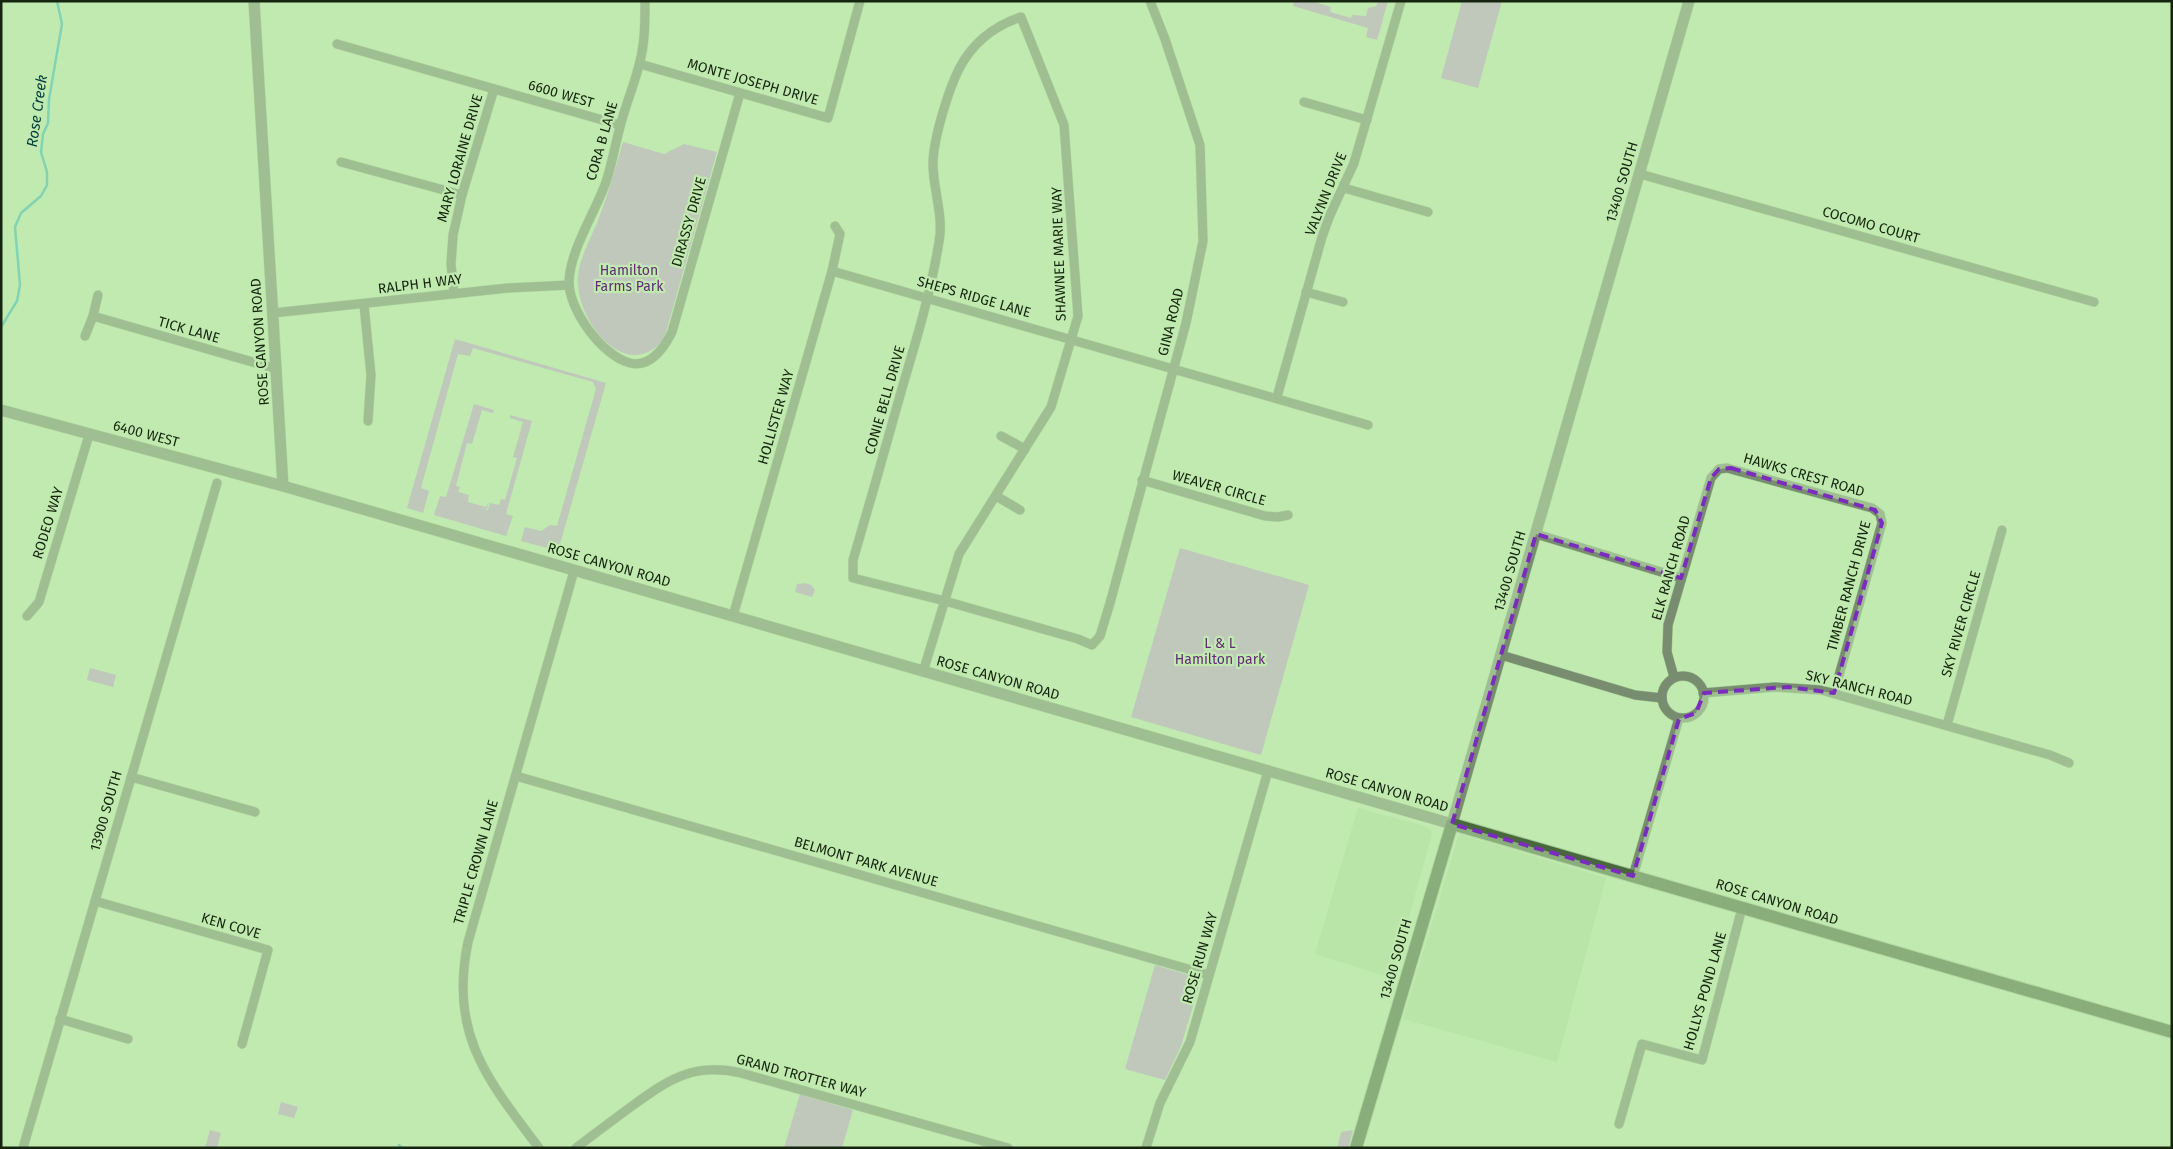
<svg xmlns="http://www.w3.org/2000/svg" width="2173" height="1149" viewBox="0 0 2173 1149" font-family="'Fira Sans',sans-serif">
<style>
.built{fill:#b2e09f}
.green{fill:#c09fcd}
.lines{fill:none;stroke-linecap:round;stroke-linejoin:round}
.stream{stroke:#39b8bb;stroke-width:2.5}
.minor-casing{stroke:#a1c792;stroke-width:10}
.tertiary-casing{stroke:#a1c792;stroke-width:12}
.secondary-casing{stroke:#a1c792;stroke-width:14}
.minor{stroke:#788d70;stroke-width:9}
.tertiary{stroke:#788d70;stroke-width:11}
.secondary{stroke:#49673d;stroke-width:12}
.marked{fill:none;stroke:#7b2cbf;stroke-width:4;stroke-dasharray:10 6;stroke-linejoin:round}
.labels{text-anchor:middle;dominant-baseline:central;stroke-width:4.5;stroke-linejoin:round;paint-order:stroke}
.street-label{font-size:14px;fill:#16250f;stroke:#c0eaaf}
.park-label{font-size:14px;fill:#642978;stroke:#c0eaaf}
.water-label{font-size:15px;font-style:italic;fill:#003b3c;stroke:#c0eaaf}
</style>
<rect width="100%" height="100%" fill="#c0eaaf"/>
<g class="built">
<polygon points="1358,808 1424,826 1429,829 1432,834 1392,978 1315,954"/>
<polygon points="1459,834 1606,878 1557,1062 1403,1019"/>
</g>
<g class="green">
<polygon points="1294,1 1311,1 1331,7 1330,12 1351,18 1352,15 1366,16 1368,8 1376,6 1379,1 1388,1 1377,40 1366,37 1368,28 1293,6"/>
<polygon points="1462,1 1502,1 1478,88 1441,78"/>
<path d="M623 142 664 154 684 144 717 152 664 339C625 386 574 318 578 276 580 255 593 235 600 215 609 191 616 167 623 142Z"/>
<polygon points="455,339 606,383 558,551 521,541 525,527 541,531 550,525 557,526 596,389 593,382 473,348 470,356 458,354 421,488 429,491 423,513 407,508"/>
<polygon points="474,404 494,410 493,413 482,410 472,444 467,443 456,486 460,487 458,492 469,495 468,502 486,507 489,502 487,509 480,508 488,510 490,503 499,505 501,499 505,500 517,458 513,457 523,422 510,418 510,415 532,421 506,514 513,516 506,536 434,515 440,496 446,497"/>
<polygon points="1180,548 1309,585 1261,755 1131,717"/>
<polygon points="805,583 811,585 815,590 812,597 795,592 797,584"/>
<polygon points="90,668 116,675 113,687 87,680"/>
<polygon points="1155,965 1195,977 1199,986 1181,1046 1165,1080 1125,1069"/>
<polygon points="800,1094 853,1110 842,1148 784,1148"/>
<polygon points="281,1102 298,1107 294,1118 278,1114"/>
<polygon points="210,1130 221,1133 217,1148 205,1148"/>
<polygon points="1353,1130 1348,1148 1337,1148 1341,1132"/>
</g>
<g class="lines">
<g class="stream">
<polyline points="1,327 17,301 20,285 15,227 21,213 41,196 47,185 47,172 41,152 43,134 48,123 49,99 62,24 57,1"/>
<polyline points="399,1145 402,1148"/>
</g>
<g class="minor-casing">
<g id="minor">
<path d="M645 1C645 23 645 44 639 65 634 86 625 106 620 127 615 145 612 164 606 182 595 213 570 250 569 282 569 310 602 356 630 363 651 368 664 348 672 332L740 93"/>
<polyline points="337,44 620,125"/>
<polyline points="640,64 828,118 860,1"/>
<polyline points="1304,102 1367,120"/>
<polyline points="341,162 462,195"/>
<polyline points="1640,174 2094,302"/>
<polyline points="1344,188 1428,212"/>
<polyline points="832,271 1368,425"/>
<polyline points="1306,292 1343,302"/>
<polyline points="454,294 451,264 453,235 462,195 494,89"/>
<polyline points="364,305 371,375 368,421"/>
<polyline points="273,313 508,288 569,285"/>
<polyline points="93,316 277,369"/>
<polyline points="85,336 93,316 98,295"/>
<polyline points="1277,397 1322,237 1330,215 1354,163 1401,1"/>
<polyline points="1001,436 1025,449"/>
<polyline points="1142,480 1265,516 1278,517 1288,515"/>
<polyline points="996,496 1020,510"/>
<polyline points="1536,534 1681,578"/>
<polyline points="27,616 39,602 89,435"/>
<polyline points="733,616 832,271 840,234 835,226"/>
<polyline points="1501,655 1635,695 1662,698"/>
<path d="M923 672 959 554 1051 407 1078 316 1064 125 1021 17C994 26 972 44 959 69 948 91 933 140 933 164 933 190 944 216 939 242 931 291 917 338 903 385 887 443 870 502 853 560V578L945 601 1078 639 1092 645 1100 636 1110 603 1186 323 1203 241 1200 145 1165 39 1150 1"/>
<circle cx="1683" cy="697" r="21"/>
<polyline points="1674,677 1667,652 1668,625 1711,478 1719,469 1727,468 1872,508 1880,514 1882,523 1834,693"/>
<polyline points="1703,693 1775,687 1821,690 2050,755 2069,763"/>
<polyline points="1947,725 2002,530"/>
<polyline points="516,776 1209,975"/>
<polyline points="131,777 255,812"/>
<polyline points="1633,876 1679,718"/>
<polyline points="95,901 268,950 242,1044"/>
<polyline points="60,1019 128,1039"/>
<polyline points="1619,1124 1642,1044 1702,1060 1742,908"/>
<polyline points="23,1148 217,483"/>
<path d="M539 1148C487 1079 449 1034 468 942L574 571"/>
<path d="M576 1148C594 1134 613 1120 632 1106 668 1080 693 1062 741 1073L1008 1148"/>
<polyline points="1146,1148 1160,1103 1190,1042 1268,771"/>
</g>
</g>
<g class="tertiary-casing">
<g id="tertiary">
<polyline points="254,1 283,486"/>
<polyline points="1,410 283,486 1452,824 1689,1"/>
</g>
</g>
<g class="secondary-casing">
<polyline id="secondary" points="1356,1148 1452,824 2172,1032"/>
</g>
<use href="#minor" class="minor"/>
<use href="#tertiary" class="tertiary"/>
<use href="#secondary" class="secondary"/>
</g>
<path d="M0 0H2173V1149H0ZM1731 468 1875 510 1882 523 1834 693 1788 687 1704 693 1696 713 1679 719 1633 876 1452 824 1536 534 1681 578 1711 478 1719 469Z" fill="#c0eaaf" fill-opacity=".55" fill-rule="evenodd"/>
<path class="marked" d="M1731 468 1875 510 1882 523 1834 693 1788 687 1704 693 1696 713 1679 719 1633 876 1452 824 1536 534 1681 578 1711 478 1719 469Z"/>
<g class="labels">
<g class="street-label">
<text transform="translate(753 82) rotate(16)">MONTE JOSEPH DRIVE</text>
<text transform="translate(561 94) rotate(16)">6600 WEST</text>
<text transform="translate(602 141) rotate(-74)">CORA B LANE</text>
<text transform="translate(460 158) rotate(-74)">MARY LORAINE DRIVE</text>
<text transform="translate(1622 182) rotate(-74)">13400 SOUTH</text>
<text transform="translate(1326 194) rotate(-68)">VALYNN DRIVE</text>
<text transform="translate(689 222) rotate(-74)">DIRASSY DRIVE</text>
<text transform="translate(1871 225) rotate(16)">COCOMO COURT</text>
<text transform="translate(1059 254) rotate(-92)">SHAWNEE MARIE WAY</text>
<text transform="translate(420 284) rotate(-7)">RALPH H WAY</text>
<text transform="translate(974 297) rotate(16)">SHEPS RIDGE LANE</text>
<text transform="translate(1171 322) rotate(-76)">GINA ROAD</text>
<text transform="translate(189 330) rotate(16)">TICK LANE</text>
<text transform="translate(260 342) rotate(-94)">ROSE CANYON ROAD</text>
<text transform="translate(885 400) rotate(-74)">CONIE BELL DRIVE</text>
<text transform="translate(776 417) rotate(-74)">HOLLISTER WAY</text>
<text transform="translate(146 434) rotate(15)">6400 WEST</text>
<text transform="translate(1804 475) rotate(16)">HAWKS CREST ROAD</text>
<text transform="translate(1219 488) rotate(16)">WEAVER CIRCLE</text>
<text transform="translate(48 523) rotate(-73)">RODEO WAY</text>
<text transform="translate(609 565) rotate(16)">ROSE CANYON ROAD</text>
<text transform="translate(1671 568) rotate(-74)">ELK RANCH ROAD</text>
<text transform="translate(1510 571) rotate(-74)">13400 SOUTH</text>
<text transform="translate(1849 586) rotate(-75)">TIMBER RANCH DRIVE</text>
<text transform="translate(1961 624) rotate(-74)">SKY RIVER CIRCLE</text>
<text transform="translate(998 678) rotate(16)">ROSE CANYON ROAD</text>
<text transform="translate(1859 688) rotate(14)">SKY RANCH ROAD</text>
<text transform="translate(1387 790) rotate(16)">ROSE CANYON ROAD</text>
<text transform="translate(106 811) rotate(-74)">13900 SOUTH</text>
<text transform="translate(476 862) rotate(-74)">TRIPLE CROWN LANE</text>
<text transform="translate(866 862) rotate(16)">BELMONT PARK AVENUE</text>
<text transform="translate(1777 902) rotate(17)">ROSE CANYON ROAD</text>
<text transform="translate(231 926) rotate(16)">KEN COVE</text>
<text transform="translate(1200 958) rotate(-74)">ROSE RUN WAY</text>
<text transform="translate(1396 959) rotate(-74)">13400 SOUTH</text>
<text transform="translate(1705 991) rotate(-74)">HOLLYS POND LANE</text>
<text transform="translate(801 1076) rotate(15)">GRAND TROTTER WAY</text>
</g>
<g class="park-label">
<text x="629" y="270">Hamilton<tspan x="629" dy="16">Farms Park</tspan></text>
<text x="1220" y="643">L &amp; L<tspan x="1220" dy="16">Hamilton park</tspan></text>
</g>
<g class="water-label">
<text transform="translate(37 111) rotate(-82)">Rose Creek</text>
</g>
</g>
<rect width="2173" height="1149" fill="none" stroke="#16250f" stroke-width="5"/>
</svg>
